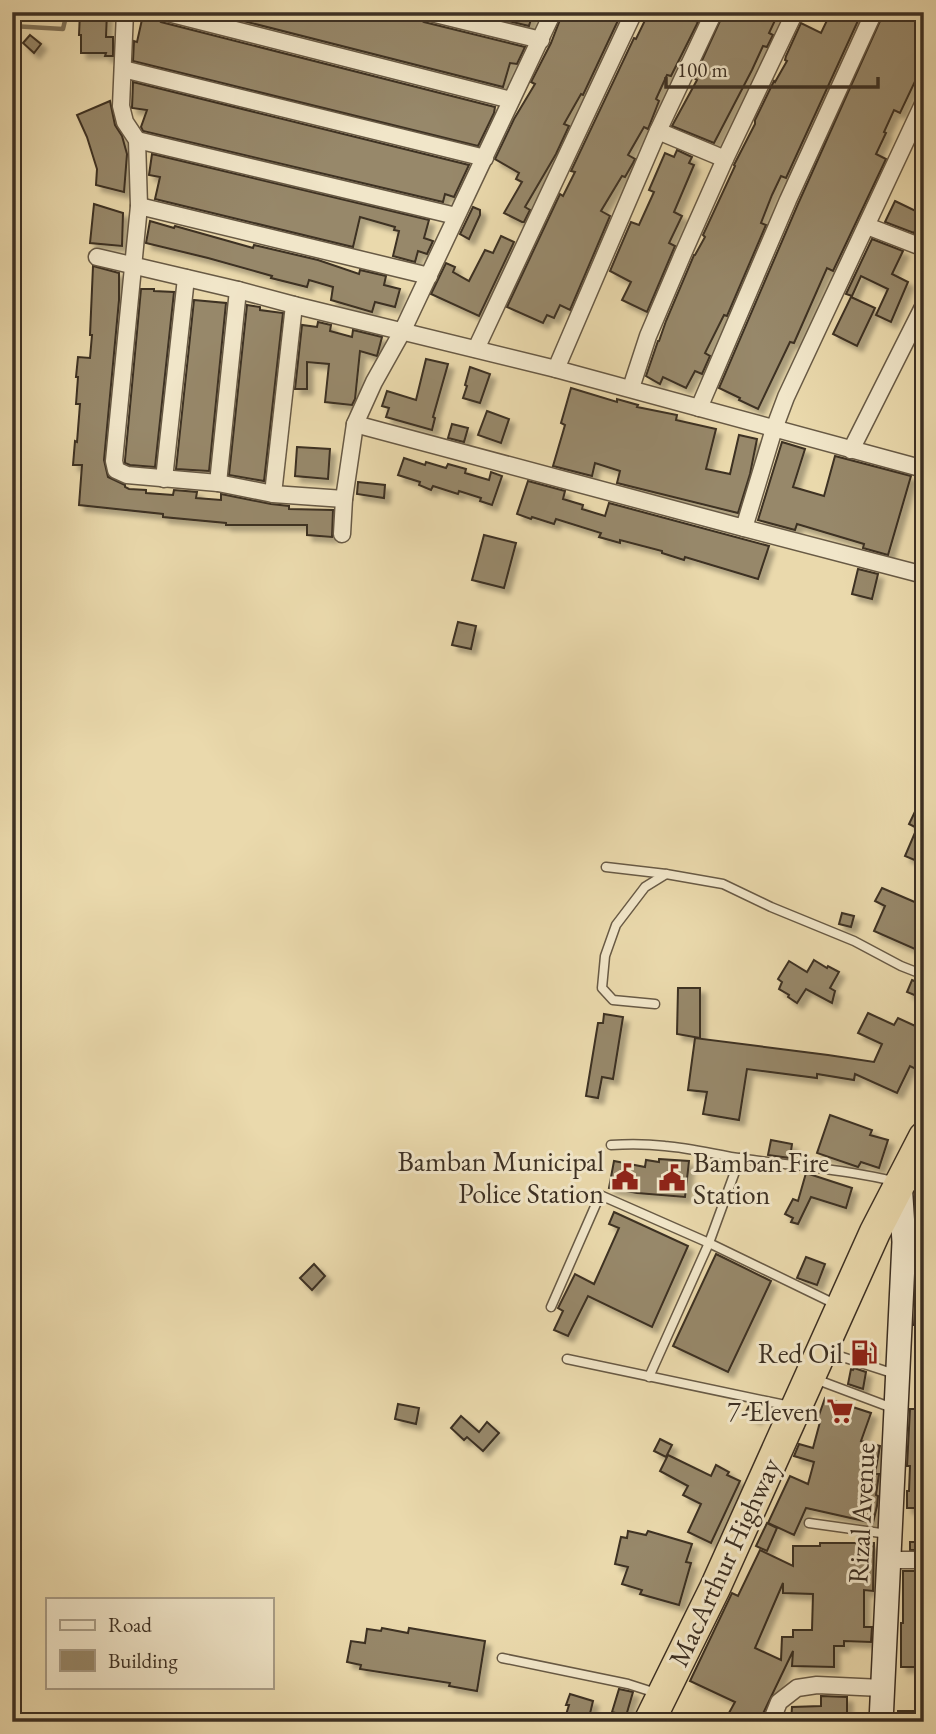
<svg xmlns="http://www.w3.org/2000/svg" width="936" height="1734" viewBox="0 0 936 1734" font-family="'EB Garamond',serif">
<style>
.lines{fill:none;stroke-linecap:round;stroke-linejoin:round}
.stream{stroke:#817359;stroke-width:4.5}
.building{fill:#97886a;stroke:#3d3023;stroke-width:2;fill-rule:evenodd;filter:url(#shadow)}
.lane-casing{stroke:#685a45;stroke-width:11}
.street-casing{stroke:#685a45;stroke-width:19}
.secondary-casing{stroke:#3d3023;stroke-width:26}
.highway-casing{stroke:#3d3023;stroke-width:33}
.lane{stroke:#f1e6c9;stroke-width:8}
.street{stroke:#f1e6c9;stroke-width:16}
.secondary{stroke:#f1e6c9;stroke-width:23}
.highway{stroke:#ead9ac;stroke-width:30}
.labels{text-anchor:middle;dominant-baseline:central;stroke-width:6;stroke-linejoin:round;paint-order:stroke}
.poi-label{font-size:28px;fill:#3d3023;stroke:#f1e6c9;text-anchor:end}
.street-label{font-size:28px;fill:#3d3023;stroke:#f1e6c9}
</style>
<defs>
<filter id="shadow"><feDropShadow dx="5.5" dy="5.5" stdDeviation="2" flood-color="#0004"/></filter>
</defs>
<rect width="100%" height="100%" fill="#ead9ac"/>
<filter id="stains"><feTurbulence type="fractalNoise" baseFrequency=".00286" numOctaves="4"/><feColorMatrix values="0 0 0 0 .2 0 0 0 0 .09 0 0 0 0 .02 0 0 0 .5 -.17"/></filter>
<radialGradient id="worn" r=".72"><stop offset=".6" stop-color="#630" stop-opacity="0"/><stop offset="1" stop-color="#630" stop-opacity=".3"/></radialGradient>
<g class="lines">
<polyline class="stream" points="12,26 63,29 67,12"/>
</g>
<g class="building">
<polygon points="80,12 107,12 106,37 113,37 113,56 105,56 106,53 81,53 81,35 79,35"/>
<polygon points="208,12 416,12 419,19 424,22 525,47 517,64 510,63 503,87"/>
<polygon points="480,12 533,12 529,26 479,14"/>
<polygon points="563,12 622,12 583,95 581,94 564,124 569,126 556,154 525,207 530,210 524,222 522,222 504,213 522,182 516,179 519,173 495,159 514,119 535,84 531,82 551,43"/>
<polygon points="649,12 685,12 684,16 698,22 671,76 667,75 656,99 659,101 648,129 644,127 628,155 635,159 633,163 625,177 622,176 601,211 610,216 570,310 560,305 554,318 547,315 543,323 507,307 560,194 563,196 575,172 571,171 634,38 636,39"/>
<polygon points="724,12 779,12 769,33 773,35 767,47 763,46 752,70 714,143 672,126 697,80 694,78"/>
<polygon points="831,12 862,12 786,178 781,176 772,195 761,223 766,225 727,316 724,315 705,353 710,356 702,374 695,371 686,388 663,377 660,384 646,376 658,341 659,341 666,321 694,255 695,255 705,237 703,235 735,166 734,165 735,163 755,124 755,120 774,81 775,82 787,61 785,60 786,56 801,23 821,33"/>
<polygon points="884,12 924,12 924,78 918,75 900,113 894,110 884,132 886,133 876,154 886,159 833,271 827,268 794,343 790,342 758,409 739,400 740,398 719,388 798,204"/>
<polygon points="143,15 156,18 161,22 495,107 494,113 478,146 133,61 134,41 137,42"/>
<polygon points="30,35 41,44 34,53 23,43"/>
<polygon points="133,82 469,165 454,197 445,194 443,202 143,131 141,127 147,110 132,108"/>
<polygon points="110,101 115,125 122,136 127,154 124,192 96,185 97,169 87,137 77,115"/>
<polygon points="677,150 692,157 689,163 694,165 674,212 682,216 669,243 675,246 647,312 622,300 631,282 610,271 631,222 639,225 654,192 649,190 665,153 674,157"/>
<polygon points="152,154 429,220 424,238 433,241 427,254 418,251 415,262 393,256 399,231 394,230 395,227 360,217 353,247 155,199 160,177 149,175"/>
<polygon points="895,201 922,214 914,233 885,222"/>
<polygon points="94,204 123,213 122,246 90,243"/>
<polygon points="473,207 480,210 480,215 469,239 460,234"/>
<polygon points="150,221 174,228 175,226 253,248 254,245 318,260 359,274 360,270 386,276 384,285 400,289 395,307 375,302 372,312 331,300 333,287 309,280 307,287 271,278 272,276 208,258 146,243"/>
<polygon points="501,236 514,242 479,316 431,294 446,263 455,267 453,272 469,281 485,250 493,253"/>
<polygon points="872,239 903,251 892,274 908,282 891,322 876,315 888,289 861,276 852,296 846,294"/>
<polygon points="93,266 119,273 119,300 104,460 108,477 125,485 125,487 129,489 146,490 146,493 173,495 174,490 197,492 196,498 221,500 221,494 271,504 289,506 289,509 333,510 332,537 307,535 307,525 226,525 226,523 163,517 163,514 79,505 82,465 73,465 75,441 77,442 80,404 76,404 78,377 76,377 78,357 90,358 92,335 90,335"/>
<polygon points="141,289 154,289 154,291 174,292 155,467 130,465 125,463 125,460"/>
<polygon points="851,297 875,308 857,346 833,334"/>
<polygon points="194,300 226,303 209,471 176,469"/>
<polygon points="247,305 260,307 260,310 283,313 264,481 229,475"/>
<polygon points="318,322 331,325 330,331 352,337 353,330 382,337 377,356 360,351 355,399 352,405 325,402 329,364 307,362 307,389 295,389 302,325 317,327"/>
<polygon points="426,359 448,364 433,417 435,418 432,430 386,417 389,408 382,406 387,391 416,400"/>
<polygon points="470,367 490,374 480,403 463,398 467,386 465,385"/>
<polygon points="571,388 617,402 617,399 638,405 637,407 677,415 676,420 716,429 706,469 730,474 739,435 757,439 750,474 738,513 617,483 620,471 595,463 592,476 553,466 565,425 561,423"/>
<polygon points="487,411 509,419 501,443 478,435"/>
<polygon points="452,424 468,428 464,442 448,438"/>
<polygon points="782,442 805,449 793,487 824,496 835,456 911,476 888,555 863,548 864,544 797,524 795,530 758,520"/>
<polygon points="297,447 330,449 328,479 295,476"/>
<polygon points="404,458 425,465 426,462 446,468 448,464 466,469 465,473 489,480 491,472 502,476 492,505 480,501 481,498 459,491 458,494 433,486 431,490 419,485 420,482 398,475"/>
<polygon points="528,481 565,491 563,499 583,505 582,509 605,516 609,503 769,546 758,579 685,557 684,560 662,553 662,551 620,540 620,543 599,537 601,533 556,519 554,524 532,517 531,519 517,514"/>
<polygon points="358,482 385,485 384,498 357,494"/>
<polygon points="484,535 516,543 504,588 472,580"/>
<polygon points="858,569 878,574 872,599 852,594"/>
<polygon points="458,622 476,626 471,649 452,645"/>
<polygon points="924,793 924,864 905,856 917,828 909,824"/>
<polygon points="882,888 924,906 924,953 874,931 885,906 875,901"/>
<polygon points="842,913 854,916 851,927 839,924"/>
<polygon points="814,960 827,968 828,966 839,972 830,988 835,991 832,1003 806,989 797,1003 788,997 789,995 779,989 782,982 778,979 789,961 807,972"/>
<polygon points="912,980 924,985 924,999 907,992"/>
<polygon points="678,988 700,988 700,1038 677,1034"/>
<polygon points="868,1013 894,1025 898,1018 924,1030 924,1073 910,1066 897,1093 855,1074 854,1080 817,1074 817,1078 747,1069 739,1120 703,1114 707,1092 688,1090 695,1038 828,1055 874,1062 882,1044 858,1033"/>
<polygon points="604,1014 623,1017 613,1079 602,1077 598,1098 586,1096 598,1023 603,1023"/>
<polygon points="830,1115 872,1130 870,1135 888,1140 879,1168 861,1162 858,1167 817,1153"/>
<polygon points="771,1140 792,1144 790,1158 768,1155"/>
<polygon points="659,1159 689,1161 685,1197 637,1193 609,1188 614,1161 645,1167 646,1160 659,1162"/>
<polygon points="806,1173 852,1188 846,1208 811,1197 798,1224 791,1222 793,1218 785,1214 793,1199 798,1201"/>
<polygon points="614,1212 688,1246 652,1327 588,1296 568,1336 554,1330 563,1311 558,1308 575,1274 594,1284 619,1228 609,1224"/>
<polygon points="716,1254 771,1281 728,1372 673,1346"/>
<polygon points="806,1257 825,1264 817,1285 797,1278"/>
<polygon points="314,1264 325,1276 312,1290 300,1278"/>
<polygon points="916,1291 924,1291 924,1325 914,1325"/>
<polygon points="859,1343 872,1346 869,1359 857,1355"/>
<polygon points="854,1368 866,1372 863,1389 848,1384 851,1369 853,1370"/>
<polygon points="825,1398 871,1413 861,1441 880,1446 875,1474 879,1474 876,1495 878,1496 877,1506 873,1523 806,1508 794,1535 768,1523 790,1476 808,1484 814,1462 794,1456 799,1444 813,1448 820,1422 817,1421"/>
<polygon points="398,1404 419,1408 416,1424 395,1419"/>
<polygon points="750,1404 761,1409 756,1419 745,1414"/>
<polygon points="910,1409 924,1409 924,1508 907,1508 907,1491 909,1491 910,1466 907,1466"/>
<polygon points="461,1416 479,1432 487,1422 499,1433 483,1451 467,1437 464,1440 451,1428"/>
<polygon points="660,1439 672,1445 666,1457 654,1451"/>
<polygon points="668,1455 711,1476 716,1465 729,1472 727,1475 740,1481 711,1543 688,1532 701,1504 683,1495 688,1486 660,1471"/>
<polygon points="767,1523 777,1528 767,1551 756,1546"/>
<polygon points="628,1531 646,1535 648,1531 692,1544 686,1562 691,1563 679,1605 640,1594 642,1590 622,1584 628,1567 615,1564 621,1537 627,1538"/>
<rect x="910" y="1542" width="14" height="8"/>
<path d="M820 1543H874L873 1591 864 1590V1627H872L871 1642 844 1641V1646H834V1667L792 1666 793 1651 759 1722H724L735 1702 690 1681 732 1593 738 1596 760 1550 793 1566V1546H820ZM783 1583V1593L813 1594 812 1630H793V1637H782L781 1660 755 1648Z"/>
<polygon points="903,1571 924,1571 924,1667 901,1667 901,1623 903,1623"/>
<polygon points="382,1628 408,1633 409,1628 485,1641 477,1691 449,1686 450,1683 360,1669 361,1665 347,1662 351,1641 365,1643 367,1629 381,1631"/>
<polygon points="619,1689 633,1692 626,1716 612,1712"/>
<polygon points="570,1694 593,1701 588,1722 579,1722 565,1718 569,1705 566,1705"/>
<polygon points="821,1696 847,1697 847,1722 791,1722 792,1707 821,1706"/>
<rect x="898" y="1711" width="22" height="11"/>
</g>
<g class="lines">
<g class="lane-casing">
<g id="lane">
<polyline points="606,867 666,874 723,884 771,907 854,941 901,966 924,975"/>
<polyline points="655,1004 613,1000 602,988 605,956 616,925 645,887 666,874"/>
<path d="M611 1145C629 1144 647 1144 665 1146 691 1148 717 1155 744 1159 804 1167 865 1171 924 1189"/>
<polyline points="551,1307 600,1195 709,1243 835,1304"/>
<polyline points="827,1352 895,1374"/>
<polyline points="567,1359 790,1406"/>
<polyline points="649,1377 709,1243 740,1158"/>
<polyline points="815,1379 895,1409"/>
<polyline points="809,1523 888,1534"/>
<polyline points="502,1658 628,1684 656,1693"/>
</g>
</g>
<g class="street-casing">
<g id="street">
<polyline points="125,12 121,106 125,122 137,140 139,206 114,461 116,470 127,475 218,483 273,494 344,499 355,424 374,382 402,332 553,12"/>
<polyline points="164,12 511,100"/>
<polyline points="427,12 541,40"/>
<polyline points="123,69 485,158"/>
<polyline points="658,131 725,159"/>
<polyline points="137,140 456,216"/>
<polyline points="139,206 429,276"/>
<polyline points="867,226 924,248"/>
<polyline points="97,257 238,290 294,305 556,369 924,469"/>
<polyline points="476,349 634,12"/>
<polyline points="556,369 658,131 714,12"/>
<polyline points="631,388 648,336 682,256 725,159 795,12"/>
<polyline points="699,408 788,200 874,12"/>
<polyline points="355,424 744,528 774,429 786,397 924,102"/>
<polyline points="851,450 924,305"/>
<polyline points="164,479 186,278"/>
<polyline points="218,483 238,290"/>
<polyline points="273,494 294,305"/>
<polyline points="744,528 924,575"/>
<polyline points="342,534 344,499"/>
<polyline points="889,1560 924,1560"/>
<polyline points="771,1722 779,1702 797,1688 817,1685 882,1688"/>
</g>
</g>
<g class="secondary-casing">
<polyline id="secondary" points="881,1722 904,1242 900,1182"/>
</g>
<g class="highway-casing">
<polyline id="highway" points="649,1722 715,1588 875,1232 924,1137"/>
</g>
<use href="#lane" class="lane"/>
<use href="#street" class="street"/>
<use href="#secondary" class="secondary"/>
<use href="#highway" class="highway"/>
</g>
<defs>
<g id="civic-bare" transform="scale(2.1)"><path d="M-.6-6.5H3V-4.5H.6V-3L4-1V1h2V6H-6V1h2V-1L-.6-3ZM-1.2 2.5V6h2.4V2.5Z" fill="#8f2418" stroke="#f1e6c9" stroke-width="2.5" paint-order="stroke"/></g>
<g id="fuel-bare" transform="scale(2.1)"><path d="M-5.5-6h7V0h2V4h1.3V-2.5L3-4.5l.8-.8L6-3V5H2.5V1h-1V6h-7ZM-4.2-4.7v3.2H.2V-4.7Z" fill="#8f2418" stroke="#f1e6c9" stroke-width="2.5" paint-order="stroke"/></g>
<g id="supermarket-bare" transform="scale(2.1)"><path d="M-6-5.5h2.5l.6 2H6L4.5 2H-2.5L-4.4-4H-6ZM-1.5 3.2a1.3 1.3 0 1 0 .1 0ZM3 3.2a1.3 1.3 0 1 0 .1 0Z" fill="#8f2418" stroke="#f1e6c9" stroke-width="2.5" paint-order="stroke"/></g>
</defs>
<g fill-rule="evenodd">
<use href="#civic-bare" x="625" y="1177"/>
<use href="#civic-bare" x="672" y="1178"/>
<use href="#fuel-bare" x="864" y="1353"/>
<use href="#supermarket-bare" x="840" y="1411"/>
</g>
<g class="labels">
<g class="poi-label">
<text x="604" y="1161">Bamban Municipal<tspan x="604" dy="32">Police Station</tspan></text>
<text x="693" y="1162" text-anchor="start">Bamban Fire<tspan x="693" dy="32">Station</tspan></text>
<text x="843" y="1353">Red Oil</text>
<text x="819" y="1411">7-Eleven</text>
</g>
<g class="street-label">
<text transform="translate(861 1513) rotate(-87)">Rizal Avenue</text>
<text transform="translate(724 1562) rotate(-65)">MacArthur Highway</text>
</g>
</g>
<rect width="936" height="1734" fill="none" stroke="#ead9ac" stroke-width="42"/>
<rect x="14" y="14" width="908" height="1706" fill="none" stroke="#3d3023" stroke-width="3.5"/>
<rect x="21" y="21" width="894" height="1692" fill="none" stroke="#3d3023" stroke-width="2"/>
<rect x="46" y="1598" width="228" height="91" fill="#f1e6c9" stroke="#a99d87" stroke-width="2"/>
<rect x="60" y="1620" width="35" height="10" fill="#f1e6c9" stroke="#a99d87" stroke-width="2"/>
<text x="108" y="1632" font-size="21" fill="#3d3023">Road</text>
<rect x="60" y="1650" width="35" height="21" fill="#97886a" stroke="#a99d87" stroke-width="2"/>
<text x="108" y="1668" font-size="21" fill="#3d3023">Building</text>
<path d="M666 77v10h212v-10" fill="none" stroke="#3d3023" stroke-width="3.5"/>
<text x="677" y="77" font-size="21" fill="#3d3023" stroke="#f1e6c9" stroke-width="5" paint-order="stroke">100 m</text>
<rect width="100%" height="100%" filter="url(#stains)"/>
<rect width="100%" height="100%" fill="url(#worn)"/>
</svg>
